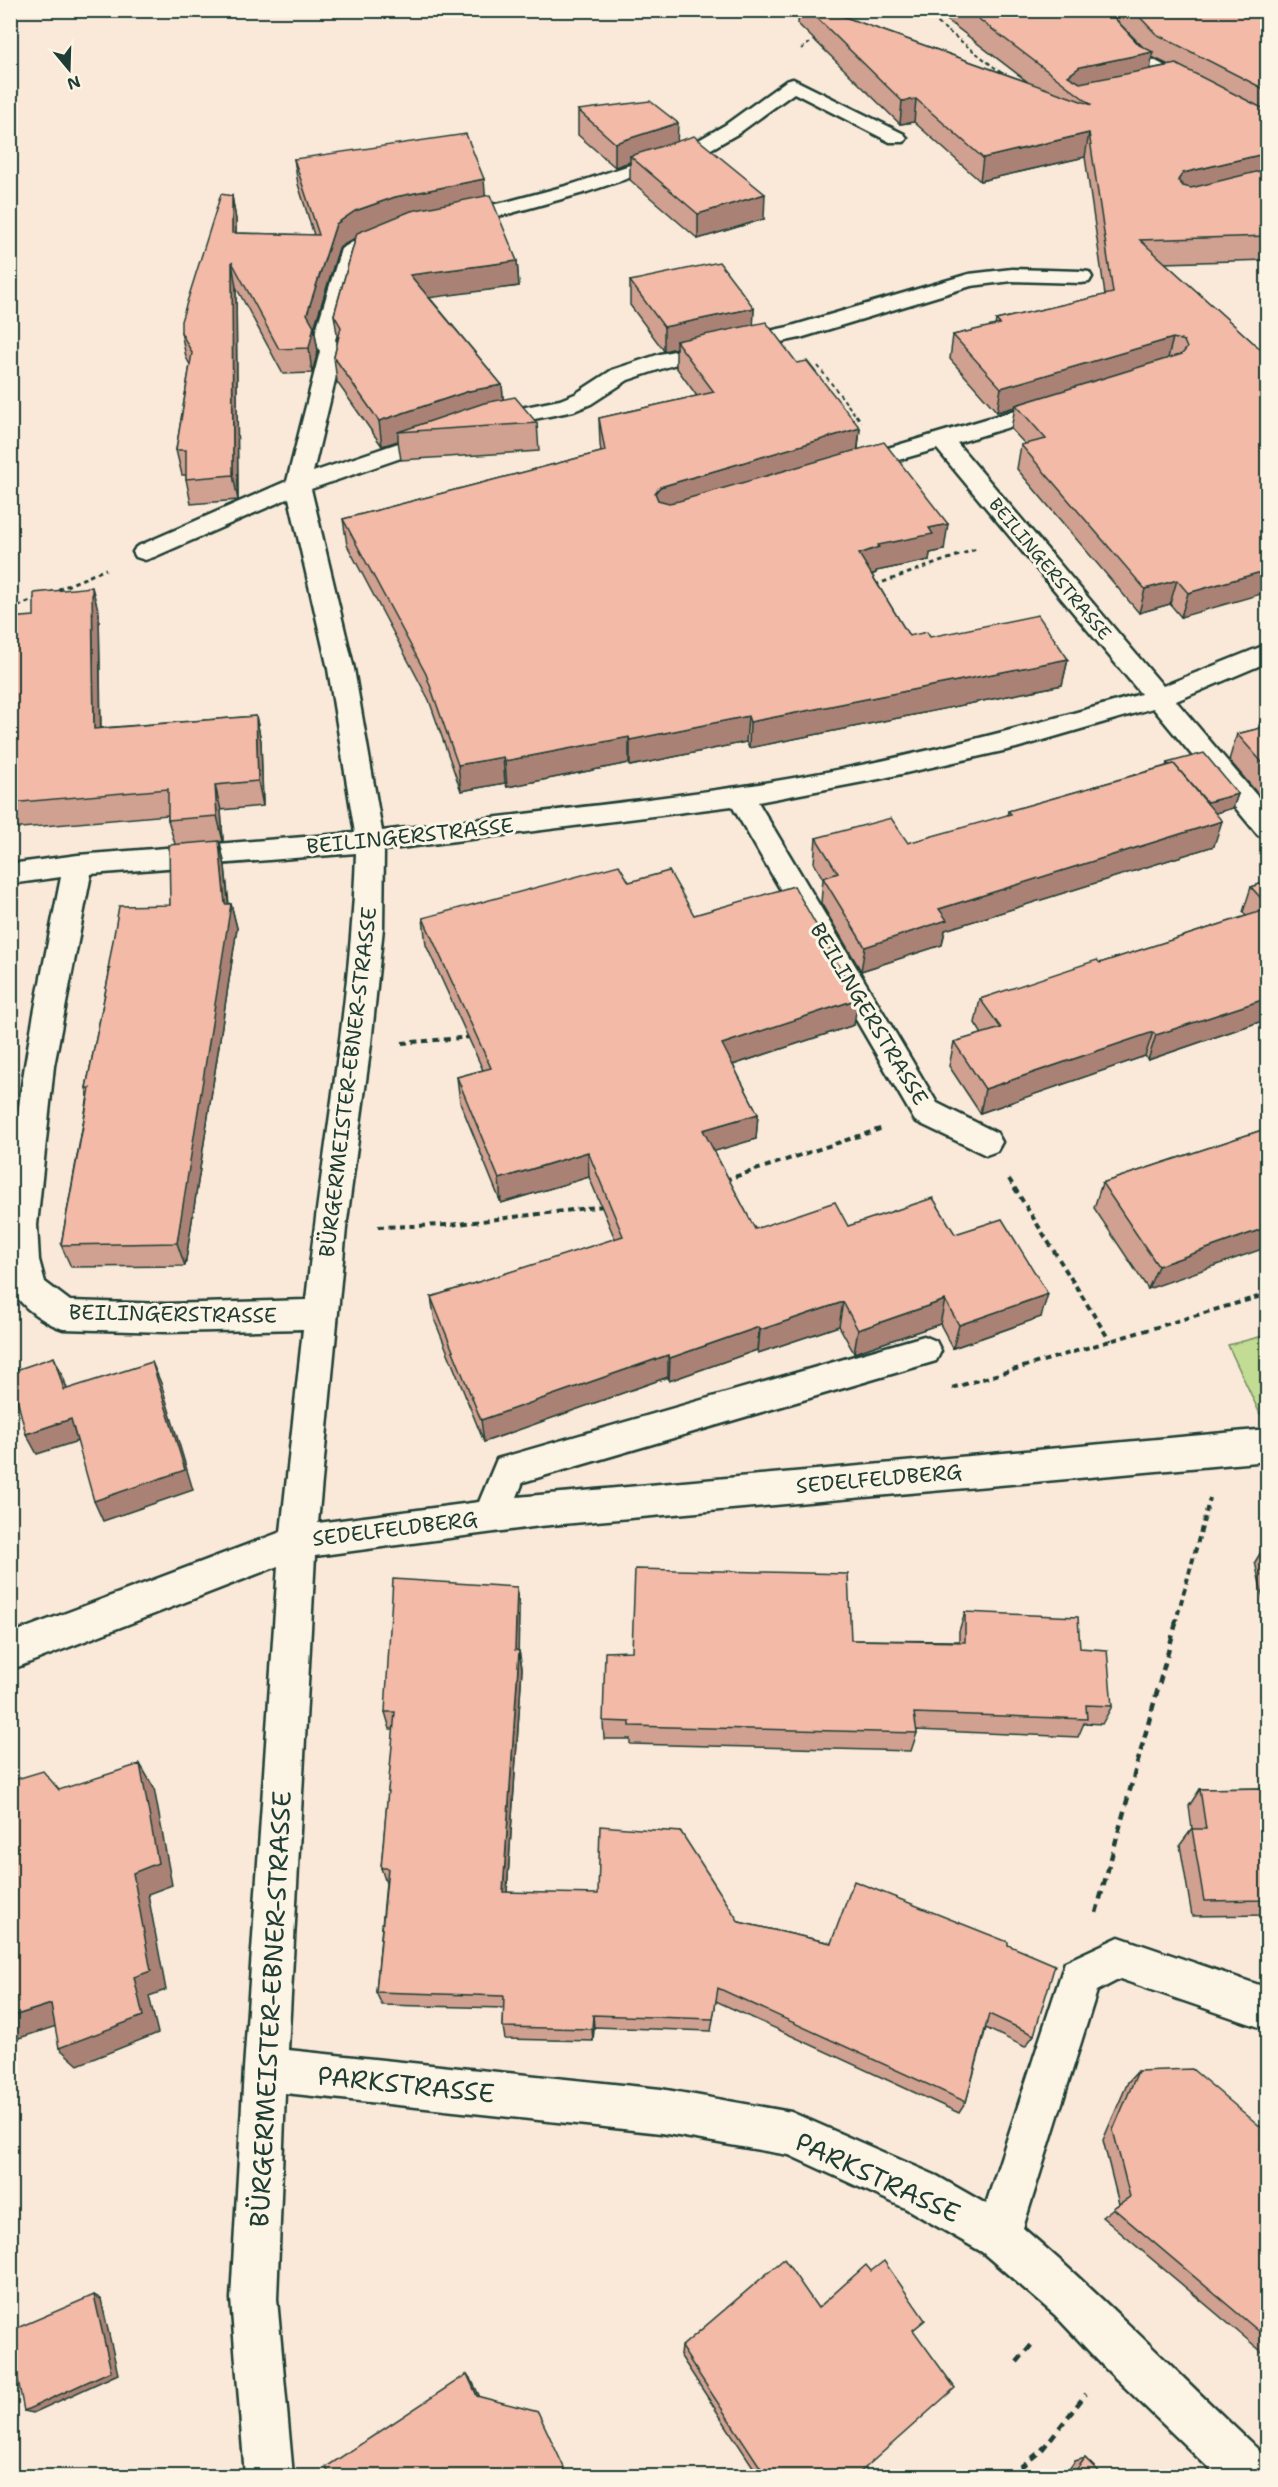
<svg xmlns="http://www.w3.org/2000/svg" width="1278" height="2487" viewBox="0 0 1278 2487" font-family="'Shantell Sans',sans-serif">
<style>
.green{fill:#c2dc93;stroke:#708c64;stroke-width:1.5}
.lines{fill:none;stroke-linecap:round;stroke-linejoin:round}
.minor-casing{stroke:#1f3d34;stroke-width:5}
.path-far3{stroke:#1f3d34;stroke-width:2;stroke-dasharray:4 3;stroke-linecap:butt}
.path-far2{stroke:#1f3d34;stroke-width:3;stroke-dasharray:4.5 4;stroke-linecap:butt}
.path-far1{stroke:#1f3d34;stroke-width:4;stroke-dasharray:6 4.5;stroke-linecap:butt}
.path{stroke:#1f3d34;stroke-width:4.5;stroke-dasharray:8 6;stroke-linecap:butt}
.minor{fill:#fcf5e5;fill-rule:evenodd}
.wall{fill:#d0a090;stroke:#1f3d34;stroke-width:1.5;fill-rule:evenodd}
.shaded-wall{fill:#a98275;stroke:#1f3d34;stroke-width:1.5}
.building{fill:#f2baa7;stroke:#1f3d34;stroke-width:1.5}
.labels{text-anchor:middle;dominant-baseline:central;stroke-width:6;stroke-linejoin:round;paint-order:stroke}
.far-street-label{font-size:18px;fill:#1f3d34;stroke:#fcf5e5}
.street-label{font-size:21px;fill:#1f3d34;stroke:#fcf5e5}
.near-street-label{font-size:26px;fill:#1f3d34;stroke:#fcf5e5}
</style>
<rect width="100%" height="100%" fill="#fae9d9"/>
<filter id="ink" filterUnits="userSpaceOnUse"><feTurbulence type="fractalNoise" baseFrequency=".0167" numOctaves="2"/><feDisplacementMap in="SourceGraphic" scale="12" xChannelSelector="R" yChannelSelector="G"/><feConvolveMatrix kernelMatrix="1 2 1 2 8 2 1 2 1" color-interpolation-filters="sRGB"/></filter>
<g filter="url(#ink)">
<polygon class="green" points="1267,1335 1267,1413 1260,1414 1228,1345"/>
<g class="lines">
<g class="minor-casing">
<g id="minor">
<polygon points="1084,10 1104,10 1150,58 1268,120 1268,135 1136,66"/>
<polygon points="793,79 904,134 907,138 904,142 890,142 794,93 739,133 704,153 587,192 508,214 452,224 445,222 442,218 445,214 506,202 573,184 690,145 725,125 786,81"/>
<path d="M393 225 400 227 403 231C400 236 367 251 358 256L335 340 342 351 313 472 472 418 560 400 575 394 612 370 660 354 788 327 969 274 1012 269 1081 271 1089 272 1092 277 1089 282 1081 283 1012 281 971 286 800 338 673 365 628 380 591 404 574 411 485 429 311 489 354 669 382 831C501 816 620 804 738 787 875 767 1009 732 1141 694L937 449 852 473 844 471 840 466 844 461 1057 398 1065 400 1068 405 1065 410 957 443 1163 686 1268 644V662L1176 701 1268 809V838L1258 835 1153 708 1016 748 879 779 758 802 937 1103 997 1133 1002 1142 997 1151 986 1155 915 1121 732 806 384 850 383 928 371 1044 346 1228 318 1523 479 1502 497 1459 924 1336 936 1341 941 1351 936 1361 523 1482 517 1497 1268 1429V1461L540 1526 315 1556 288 2050 661 2089 791 2112 937 2176 986 2204 1065 1962 1119 1937 1268 1988V2030L1120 1979 1097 1991 1023 2228C1108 2301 1186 2382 1268 2459V2476H1217L1104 2367 1055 2315 982 2252 905 2208 789 2155 661 2133 285 2093 277 2299 293 2476H245L231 2299 244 2069 278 1566 10 1670V1634L281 1532 303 1329 166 1332 63 1329C46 1323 21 1308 14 1291 7 1274 10 1251 10 1233 10 1112 38 995 61 877L10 884V864L78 855 355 833 328 669 289 498 154 557 145 560 136 557 133 552 136 547 287 481 320 351 313 340 341 249 366 234ZM356 853C351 1004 322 1151 306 1300L166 1304 70 1301 45 1282 39 1260 37 1225 54 1066 91 874Z"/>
</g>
</g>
<g class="path-far3">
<polyline points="921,10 1003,74"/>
<polyline points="847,20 865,10"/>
<polyline points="801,49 817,38"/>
<polyline points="818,366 857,417"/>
</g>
<g class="path-far2">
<polyline points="856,415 861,422"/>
<polyline points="875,585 979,548"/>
<polyline points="50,593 106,569"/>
<polyline points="10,610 37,598"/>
</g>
<g class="path-far1">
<polyline points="402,1043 472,1037"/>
<polyline points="1009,1179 1110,1341"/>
<polyline points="725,1180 883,1128"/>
<polyline points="378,1227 449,1225 604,1206"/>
<polyline points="952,1388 1268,1294"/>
<polyline points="1175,1624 1210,1498"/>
</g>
<g class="path">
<polyline points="1096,1913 1176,1623"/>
<polyline points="1017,2362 1034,2342"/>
<polyline points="1009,2476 1041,2451 1086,2394"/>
</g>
<use href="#minor" class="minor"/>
</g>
<g class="wall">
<path d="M799 10H825L1028 82 934 10H1268V260L1165 263 1268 356 1181 617 1170 604 1139 613 1017 469 1021 445 1025 444 1011 429 1015 407 997 412 950 359 953 335 995 326 996 320 1105 295 1085 157 980 181 914 122 900 124 798 24ZM1111 15 1142 46 1139 45ZM1152 57 1169 65 1150 69Z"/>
<polygon points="578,110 677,141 764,219 698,239 630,180 630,162 615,167 578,135"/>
<polygon points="294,159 485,196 517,261 519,286 429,297 502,385 503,399 537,423 539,451 401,460 398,441 382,446 337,382 334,357 338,340 334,315 356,237 339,248 314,328 318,351 312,373 283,374 236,287 238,500 191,504 186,479 186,475 182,475 176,450 190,365 186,357 181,332 232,196 236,220 236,233 314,235 298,184"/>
<polygon points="630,281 754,308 753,325 797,363 860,428 858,449 944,550 930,553 929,560 876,571 876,573 872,575 909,636 930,637 1068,659 1062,685 749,748 746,742 630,766 629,763 507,787 505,783 461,791 429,700 347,545 343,519 601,452 600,444 599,418 697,396 676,367 676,348 664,351 630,305"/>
<polygon points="99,613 101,728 256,716 261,741 263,806 221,810 223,841 220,842 225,866 229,904 231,904 237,928 185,1266 71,1267 61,1245 88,1096 86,1088 109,974 108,969 170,905 175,844 168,820 168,815 10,829 10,618"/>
<polygon points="1268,717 1268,799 1263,800 1229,760 1237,734 1258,729 1261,719"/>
<polygon points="1167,763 1238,794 1233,808 1216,813 1214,846 945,930 942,945 861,971 821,903 823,879 814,863 816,838 908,843 1007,816 1008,811 1166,766"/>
<polygon points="1268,881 1268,1019 1148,1060 1145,1056 980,1113 949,1066 954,1042 982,1034 975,1023 980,999 1100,963 1246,916 1243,912 1251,887"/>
<polygon points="629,882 694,915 854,1025 733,1065 758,1114 756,1139 714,1151 755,1229 848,1226 955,1234 1041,1317 953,1348 940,1324 854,1353 839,1326 758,1353 757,1350 669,1381 668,1377 484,1442 435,1321 431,1297 615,1239 589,1177 501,1203 460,1102 457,1077 483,1070 426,945 423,918"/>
<polygon points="1268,1128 1148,1289 1094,1208 1102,1183"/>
<polygon points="1267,1542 1268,1542 1268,1620 1255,1562"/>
<polygon points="517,1587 519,1605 518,1650 519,1651 522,1668 507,1892 739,1922 831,1943 1008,1945 1034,2035 1025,2047 986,2028 966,2102 959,2113 716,2001 711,2031 594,2027 593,2041 505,2039 503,2027 504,2008 382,2005 376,1992 386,1883 381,1868 394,1729 390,1729 385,1712"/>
<polygon points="965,1612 1080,1648 1112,1706 1102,1724 1084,1723 1078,1737 916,1730 917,1733 911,1751 630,1744 630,1739 604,1739 603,1721 632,1651 851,1640 959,1641 959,1631"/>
<polygon points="1268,1788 1268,1915 1192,1916 1180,1845 1192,1829 1189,1806 1200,1789"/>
<polygon points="1138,2071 1268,2133 1268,2357 1102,2217 1119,2204 1103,2140 1128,2082"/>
<polygon points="818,2308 913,2331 856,2476 759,2476 680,2355 681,2347"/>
<polygon points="1085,2458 1103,2476 1064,2476 1075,2461"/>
</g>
<g class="shaded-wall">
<polygon points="1153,52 1149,75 1066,85 1068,76 1080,67"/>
<polygon points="916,99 914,122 900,124 902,101"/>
<polygon points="678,123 677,147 630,156 630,162 615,167 615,143"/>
<polygon points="1089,133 1085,157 980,181 983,158"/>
<polygon points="1268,153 1267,175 1173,203 1178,180 1183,173"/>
<polygon points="484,179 486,204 358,236 339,248 314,328 318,351 312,373 309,348 307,314 336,224 355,211 395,197"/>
<polygon points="765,194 764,219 698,239 698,214"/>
<polygon points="232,196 236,220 236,258 232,233"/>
<polygon points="517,261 519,286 413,300 410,275"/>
<polygon points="232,262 236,287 238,500 233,475"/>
<polygon points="754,308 753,332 676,341 676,348 664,351 664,327"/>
<polygon points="1173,338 1167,362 1016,405 1015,407 997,412 1001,388"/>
<polygon points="502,385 504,409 398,432 398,441 382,446 379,421 469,391"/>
<polygon points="860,428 857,454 659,513 655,493 660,487"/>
<polygon points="948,524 944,550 930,553 929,560 876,571 876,573 856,580 859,554 878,545 929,528"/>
<polygon points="1268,570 1268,592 1181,617 1188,593"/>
<polygon points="1177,580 1170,604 1139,613 1145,589"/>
<polygon points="92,587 99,613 101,754 94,729"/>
<polygon points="1068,659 1062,685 749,748 750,722"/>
<polygon points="256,716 261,741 263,806 258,781"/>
<polygon points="748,716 746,742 630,766 630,740"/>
<polygon points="629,737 629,763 507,787 505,761"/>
<polygon points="503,757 505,783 461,791 458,765"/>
<polygon points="215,785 221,810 223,841 217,816"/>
<polygon points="1268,788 1268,799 1263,800"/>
<polygon points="1238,794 1233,808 1195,819 1200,804"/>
<polygon points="1222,821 1214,846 945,930 942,945 861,971 865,947 939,909"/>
<polygon points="219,841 225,866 229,913 231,904 237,928 185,1266 177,1243 225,904"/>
<polygon points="1268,998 1268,1019 1148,1060 1156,1035"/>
<polygon points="858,999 854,1025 720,1069 722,1044"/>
<polygon points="1153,1032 1145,1056 980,1113 985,1089"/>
<polygon points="758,1114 756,1139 702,1155 703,1130"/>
<polygon points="588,1152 589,1177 501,1203 499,1179"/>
<polygon points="1268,1227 1268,1247 1148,1289 1158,1266"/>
<polygon points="1048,1294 1041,1317 953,1348 959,1325"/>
<polygon points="945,1300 940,1324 854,1353 858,1330"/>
<polygon points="843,1302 839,1326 758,1353 760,1330"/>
<polygon points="759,1327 757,1350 669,1381 670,1358"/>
<polygon points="668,1355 668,1377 484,1442 481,1420"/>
<polygon points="54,1357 64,1379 74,1411 64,1390"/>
<polygon points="152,1362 161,1383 193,1490 103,1521 94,1501"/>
<polygon points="71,1419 81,1440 37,1454 26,1434"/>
<polygon points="10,1555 13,1567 10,1568"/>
<polygon points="517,1587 519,1605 518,1668 515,1650"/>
<polygon points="519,1651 522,1668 506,1907 503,1892"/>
<polygon points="140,1764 154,1788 172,1885 148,1894 166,1990 149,1996 158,2033 78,2065 59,2048 134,1977 133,1873"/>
<polygon points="51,2004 69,2022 10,2041 10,2017"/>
<polygon points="593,2015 594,2027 593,2041 592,2029"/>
<polygon points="94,2295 101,2299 118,2374 33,2413 24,2411"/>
<polygon points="467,2374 472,2381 483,2403 477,2396"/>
</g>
<g class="building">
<polygon points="809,10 825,10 1092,105 967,10 1107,10 1139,45 1153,52 1080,67 1068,76 1080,83 1176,64 1268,111 1268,153 1183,173 1178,180 1183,186 1191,188 1268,169 1268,236 1140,240 1268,356 1268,570 1188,593 1177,580 1145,589 1021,445 1046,439 1016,405 1182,354 1187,348 1184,341 1173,338 1001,388 953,335 1000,324 996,320 1113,293 1089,133 983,158 916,99 902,101"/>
<polygon points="1133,10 1268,10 1268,91 1156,34"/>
<polygon points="650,101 678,123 615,143 578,110"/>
<polygon points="466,134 484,179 395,197 355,211 336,224 307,314 314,326 309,348 279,349 232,262 233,475 186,479 186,450 176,450 192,353 181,332 181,321 221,194 232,196 232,233 319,235 294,159"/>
<polygon points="694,136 765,194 698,214 630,156"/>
<polygon points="490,195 517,261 410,275 502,385 469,391 379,421 334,357 341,327 334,315 357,233 411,211"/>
<polygon points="719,262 754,308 664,327 630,281"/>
<polygon points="766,322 797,363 807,361 860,428 660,487 655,493 658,500 669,503 679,501 884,442 948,524 929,528 933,534 878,545 879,547 859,554 909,636 927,632 930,637 1038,615 1068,659 750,722 748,716 630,740 629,737 505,761 503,757 458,765 426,674 343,519 605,451 599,418 714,392 676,341"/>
<polygon points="515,397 537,423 398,432 484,403"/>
<polygon points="92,587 94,729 256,716 258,781 215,785 217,816 168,820 168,789 10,803 10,618 34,616 34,593"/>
<polygon points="1268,717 1268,726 1261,719"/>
<polygon points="1268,726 1268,769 1237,734"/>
<polygon points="1204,753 1238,794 1207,802 1174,764 1169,765 1167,763"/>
<polygon points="1174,764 1222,821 939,909 947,920 865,947 823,878 838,873 816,838 891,818 908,843 1011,814 1008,811"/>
<polygon points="219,841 225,904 231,904 177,1243 61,1245 90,1088 86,1088 110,969 108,969 119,906 170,905 169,845"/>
<polygon points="619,865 629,882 669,871 694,915 794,886 858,999 722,1044 758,1114 703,1130 755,1229 835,1202 848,1226 933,1198 955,1234 1002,1219 1048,1294 959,1325 945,1300 858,1330 843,1302 760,1330 759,1327 670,1358 668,1355 481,1420 431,1297 623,1236 588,1152 499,1179 457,1077 491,1068 423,918"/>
<polygon points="1268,881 1268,906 1251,887"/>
<polygon points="1268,909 1268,998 1156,1035 1153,1032 985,1089 954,1042 1001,1028 980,999 1097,960 1100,963"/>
<polygon points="1268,1128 1268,1227 1158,1266 1102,1183"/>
<polygon points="54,1357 64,1390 152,1362 185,1470 94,1501 71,1419 26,1434 10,1372"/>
<polygon points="635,1569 848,1574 851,1640 965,1642 965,1612 1078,1617 1080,1648 1107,1650 1112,1706 1086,1705 1087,1719 914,1713 917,1733 630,1726 630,1722 603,1721 605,1652 632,1651"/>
<polygon points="393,1579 517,1587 515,1650 519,1651 503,1892 598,1894 600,1826 681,1832 739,1922 831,1943 854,1881 1008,1942 1008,1945 1055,1965 1034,2035 989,2014 966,2102 718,1988 713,2019 593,2015 592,2029 503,2027 504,1996 376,1992 388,1868 381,1868 395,1712 385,1712"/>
<polygon points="140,1764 158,1863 133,1873 151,1971 134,1977 143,2016 59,2048 51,2004 10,2017 10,1781 43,1771 59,1790"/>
<polygon points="1268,1788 1268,1900 1204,1901 1192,1829 1206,1829 1200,1789"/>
<polygon points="1192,2069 1268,2133 1268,2339 1113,2208 1130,2197 1113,2130 1138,2071"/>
<polygon points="784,2259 818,2308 866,2265 871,2271 884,2261 925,2320 913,2330 955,2388 856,2476 766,2476 681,2347"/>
<polygon points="94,2295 111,2371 24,2411 10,2338 10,2331"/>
<polygon points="467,2374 477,2396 538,2412 568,2476 330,2476 326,2467"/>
<polygon points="1085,2458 1103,2476 1072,2476"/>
</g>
</g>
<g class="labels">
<g class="far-street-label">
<text transform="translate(1050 569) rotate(50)">BEILINGERSTRASSE</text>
</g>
<g class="street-label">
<text transform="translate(410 836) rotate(-6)">BEILINGERSTRASSE</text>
<text transform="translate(869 1014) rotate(59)">BEILINGERSTRASSE</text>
<text transform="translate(348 1082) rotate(-83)">BÜRGERMEISTER-EBNER-STRASSE</text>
<text transform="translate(173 1314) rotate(1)">BEILINGERSTRASSE</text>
<text transform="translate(879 1479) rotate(-5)">SEDELFELDBERG</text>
<text transform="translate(395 1529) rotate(-7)">SEDELFELDBERG</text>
</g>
<g class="near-street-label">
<text transform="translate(270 2009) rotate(-87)">BÜRGERMEISTER-EBNER-STRASSE</text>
<text transform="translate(406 2084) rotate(6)">PARKSTRASSE</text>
<text transform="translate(878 2177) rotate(25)">PARKSTRASSE</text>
</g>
</g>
<rect width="1278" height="2487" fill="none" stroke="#fcf5e5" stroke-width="36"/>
<rect x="18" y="18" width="1242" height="2451" fill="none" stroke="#1f3d34" stroke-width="2" filter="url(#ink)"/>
<g transform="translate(69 69) rotate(161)" stroke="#fcf5e5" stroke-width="4.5" paint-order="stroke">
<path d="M0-4.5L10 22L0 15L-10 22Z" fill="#1f3d34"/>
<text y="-9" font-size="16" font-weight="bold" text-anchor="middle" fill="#1f3d34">N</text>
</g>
</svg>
